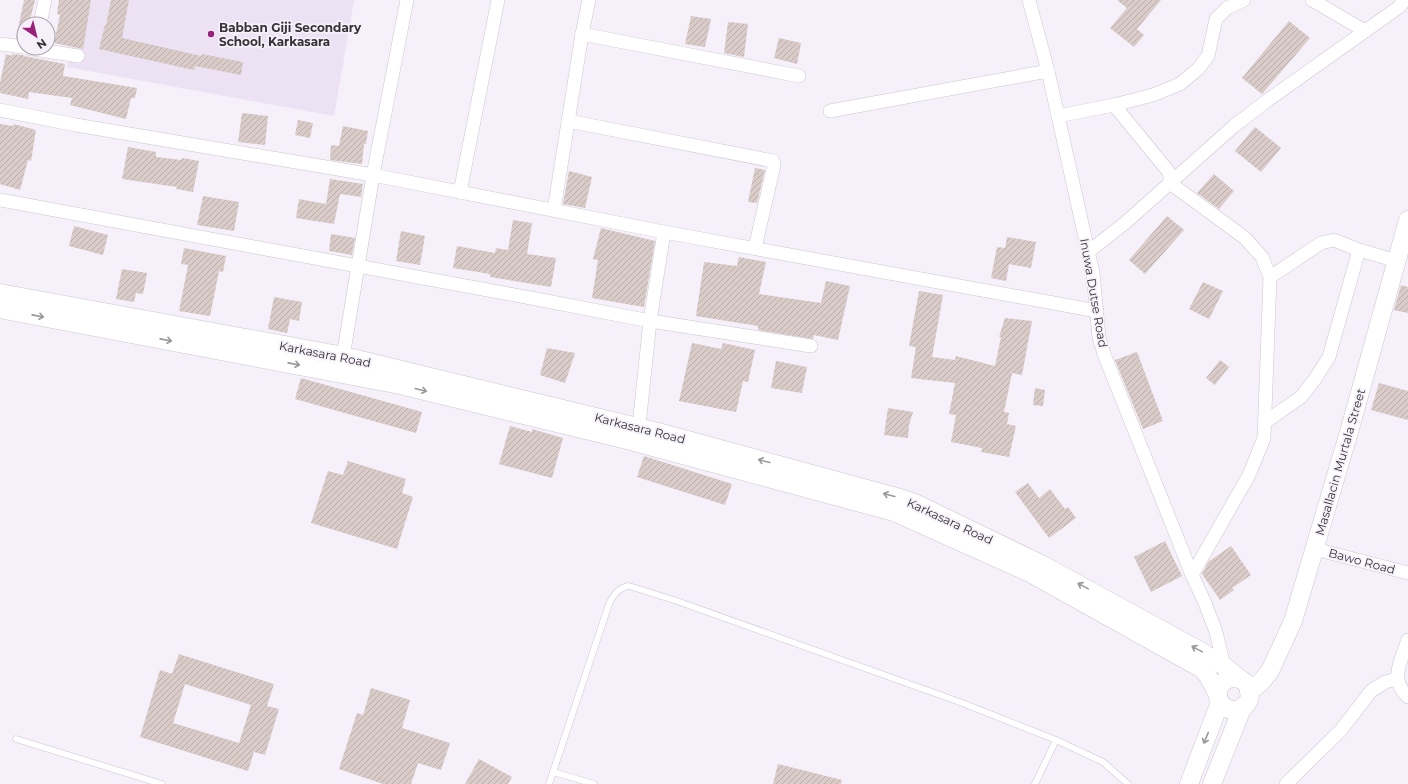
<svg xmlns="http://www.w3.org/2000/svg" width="1408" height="784" viewBox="0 0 1408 784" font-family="Montserrat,sans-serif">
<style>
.built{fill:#ece2f3}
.building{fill:url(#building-hatch);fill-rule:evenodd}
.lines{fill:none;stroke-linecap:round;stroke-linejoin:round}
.lane-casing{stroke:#cbc5d0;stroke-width:7}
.street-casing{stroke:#cbc5d0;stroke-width:14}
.secondary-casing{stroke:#cbc5d0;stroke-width:19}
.lane{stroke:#fff;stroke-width:6}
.street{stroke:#fff;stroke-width:13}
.secondary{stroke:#fff;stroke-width:18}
.oneway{stroke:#9a989a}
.poi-dot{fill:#9a217a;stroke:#f6f0fa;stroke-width:1.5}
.labels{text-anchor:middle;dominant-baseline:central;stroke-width:3.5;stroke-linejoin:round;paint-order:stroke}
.poi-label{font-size:12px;font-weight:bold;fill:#343235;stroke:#f6f0fa;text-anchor:start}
.street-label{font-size:12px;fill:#343235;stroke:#f6f0fa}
</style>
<defs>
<pattern id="building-hatch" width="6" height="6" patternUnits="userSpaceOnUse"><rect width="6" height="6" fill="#d8cbc8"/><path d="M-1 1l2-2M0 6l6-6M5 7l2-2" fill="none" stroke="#baafac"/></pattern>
</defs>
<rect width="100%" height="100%" fill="#f6f0fa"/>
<polygon class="built" points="82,0 354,0 334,116 67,67"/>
<g class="building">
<polygon points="24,0 35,0 29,24 24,24 24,39 16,38"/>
<polygon points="59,0 91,0 83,49 54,43 60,15 57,14"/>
<polygon points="111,0 129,0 122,38 201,56 202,54 243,62 241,75 195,66 194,70 99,49 105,25 106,25"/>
<polygon points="1117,0 1161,0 1137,29 1144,35 1134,47 1110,28 1127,8"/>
<polygon points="691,16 711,19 705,47 685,44"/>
<polygon points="1289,21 1310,38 1262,94 1242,78"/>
<polygon points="728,22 748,24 744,57 724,53"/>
<polygon points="779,38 801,43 797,64 774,58"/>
<polygon points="6,54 12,56 12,54 23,55 24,56 65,64 63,76 137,88 135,98 131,98 126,119 70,105 72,98 29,92 28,99 0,93 0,83"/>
<polygon points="242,113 268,116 265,145 238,142"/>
<polygon points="298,120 313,123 310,138 295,135"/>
<polygon points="0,124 13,126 14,124 36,130 31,161 28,160 20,190 0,184"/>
<polygon points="343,126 368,131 366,144 364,144 362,164 330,160 331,145 339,146"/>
<polygon points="1255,127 1281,148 1261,172 1235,151"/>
<polygon points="128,147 156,152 156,157 181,160 182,158 199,161 193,192 176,189 177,187 122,179"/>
<polygon points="755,168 765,170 757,203 748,202"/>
<polygon points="569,171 592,177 585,208 563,204"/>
<polygon points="1214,174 1234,191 1219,209 1197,193"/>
<polygon points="330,179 363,184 361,197 340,194 334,224 296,218 299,199 326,204"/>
<polygon points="203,196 239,202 234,231 197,225"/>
<polygon points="1167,216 1184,230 1145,274 1129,260"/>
<polygon points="513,220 532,223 527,254 556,258 551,287 490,277 490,274 453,268 457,246 495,253 496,248 508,250"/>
<polygon points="74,226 108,235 103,255 69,246"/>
<polygon points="601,228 655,241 644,307 592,298 598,260 593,259"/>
<polygon points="401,231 425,236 420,265 396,261"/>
<polygon points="331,234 355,238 352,255 329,251"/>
<polygon points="1007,237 1036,242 1031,268 1009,264 1006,281 991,278 997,247 1005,248"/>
<polygon points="184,248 226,256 223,272 219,271 210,316 179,311 188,265 181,264"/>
<polygon points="739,257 766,262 759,294 821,303 826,281 850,286 838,340 814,335 813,339 758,330 758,326 696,316 704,262 737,266"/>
<polygon points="122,269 147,273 143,294 136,293 134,302 116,299"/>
<polygon points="1203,282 1223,291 1209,319 1189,309"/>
<polygon points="1401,285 1408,287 1408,313 1394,310"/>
<polygon points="919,291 943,295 932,357 955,360 956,356 995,366 1001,337 999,337 1005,318 1032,321 1022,375 1012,373 1004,412 1009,413 1007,424 1016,426 1009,457 981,452 982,448 951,442 956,415 949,414 955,383 911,378 916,347 909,346"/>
<polygon points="274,297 302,302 299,321 290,319 287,333 268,329"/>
<polygon points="692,343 721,349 723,343 755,350 748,382 743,381 736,412 679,401"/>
<polygon points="547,348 575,353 565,383 540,375"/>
<polygon points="1137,352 1163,421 1143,429 1115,360"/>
<polygon points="1220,360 1229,367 1215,385 1206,378"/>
<polygon points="776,361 807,367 802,393 771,388"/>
<polygon points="301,378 422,412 416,433 295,399"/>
<polygon points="1379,383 1408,391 1408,420 1371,410"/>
<polygon points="1035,388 1045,390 1043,406 1033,405"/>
<polygon points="888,408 913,412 909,425 908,438 884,435"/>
<polygon points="510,426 532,432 532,429 563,438 552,478 499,464"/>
<polygon points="644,456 732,484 725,505 637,477"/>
<polygon points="348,461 406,479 402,493 413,497 397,549 311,523 328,471 343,475"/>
<polygon points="1028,483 1039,498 1050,489 1065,509 1068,507 1076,518 1049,538 1015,492"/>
<polygon points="1165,541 1182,576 1151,592 1134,557"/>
<polygon points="1231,546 1251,575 1232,588 1234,590 1220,600 1202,574 1208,562"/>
<path d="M179 654 274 684 267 706 279 709 265 755 254 752 248 771 140 737 160 670 172 674ZM185 684 251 705 239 743 173 723Z"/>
<polygon points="371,688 410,700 402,728 450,743 441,770 418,763 411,784 383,784 339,769 357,713 363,715"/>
<polygon points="479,759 512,777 508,784 465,784"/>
<polygon points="778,764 842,780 841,784 773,784"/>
</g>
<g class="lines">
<g class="lane-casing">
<g id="lane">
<polyline points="16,739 162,784"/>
<polyline points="553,772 594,784"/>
<path d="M549 784 609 604C614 594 618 588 629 586L677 601 957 701 1056 740 1103 762 1128 784"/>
<polyline points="1035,784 1056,740"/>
</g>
</g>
<g class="street-casing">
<g id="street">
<polyline points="1029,0 1048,71 1093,273 1099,337 1104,354 1192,575 1205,603 1216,632 1224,666"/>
<polyline points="1312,0 1365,31"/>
<polyline points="40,24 45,0"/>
<polyline points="582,34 799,76"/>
<polyline points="0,44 24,47"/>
<polyline points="27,48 78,56"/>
<polyline points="1114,105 1168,171 1170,176 1170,183 1245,238 1262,257 1270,277 1264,438 1249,475 1192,575"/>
<polyline points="0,110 76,125 373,175 664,232 1097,311"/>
<polyline points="830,111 1048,71"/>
<polyline points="1058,116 1114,105 1153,95 1180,84 1198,69 1208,56 1216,19 1227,8 1244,0"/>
<polyline points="568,121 773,161 774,165 755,248"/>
<polyline points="460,192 498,0"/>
<polyline points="0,200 531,298 650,321 811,346"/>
<polyline points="554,210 582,34 589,0"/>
<polyline points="1088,252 1125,223 1234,126 1268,100 1399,7 1405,0"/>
<polyline points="1270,277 1321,243 1334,240 1359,250 1397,261"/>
<polyline points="342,363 373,175 407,0"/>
<polyline points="1265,422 1301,397 1315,379 1329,357 1359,250"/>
<polyline points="638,435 650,321 664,232"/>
<polyline points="1315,549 1408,573"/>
<path d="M1408 640C1401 660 1389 680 1408 697"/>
<polyline points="1286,784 1341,730 1371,691 1385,682 1397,679"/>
</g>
</g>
<g class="secondary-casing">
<g id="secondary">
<polyline points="0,293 344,356 658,432 900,498 915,503 1043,565 1200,651 1224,666 1240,679"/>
<polyline points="0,309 400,385 627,440 894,512 1028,572 1202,669 1208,676 1218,695"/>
<circle cx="1234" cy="694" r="16"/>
<polyline points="1249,692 1261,682 1270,671 1293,621 1349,432 1408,220"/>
<polyline points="1189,784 1220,702"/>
<polyline points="1212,784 1243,706"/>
</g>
</g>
<use href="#lane" class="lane"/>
<use href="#street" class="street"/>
<use href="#secondary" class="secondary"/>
</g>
<defs><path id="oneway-shaft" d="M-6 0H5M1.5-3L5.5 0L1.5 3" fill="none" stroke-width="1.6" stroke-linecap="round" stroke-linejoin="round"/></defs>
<g class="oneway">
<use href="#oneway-shaft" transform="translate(38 316) rotate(11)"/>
<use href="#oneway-shaft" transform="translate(166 340) rotate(11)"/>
<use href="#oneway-shaft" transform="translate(294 364) rotate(11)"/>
<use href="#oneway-shaft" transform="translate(421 390) rotate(14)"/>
<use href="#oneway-shaft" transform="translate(764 461) rotate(-165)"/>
<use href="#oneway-shaft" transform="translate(889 495) rotate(-165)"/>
<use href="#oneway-shaft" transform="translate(1083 586) rotate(-151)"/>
<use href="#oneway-shaft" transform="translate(1197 649) rotate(-151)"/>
<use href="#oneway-shaft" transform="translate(1206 738) rotate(112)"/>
</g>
<circle class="poi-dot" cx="211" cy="34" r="4"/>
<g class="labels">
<g class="poi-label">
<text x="219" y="27">Babban Giji Secondary<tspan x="219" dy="14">School, Karkasara</tspan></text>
</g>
<g class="street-label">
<text transform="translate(1094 293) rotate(80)">Inuwa Dutse Road</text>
<text transform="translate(325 354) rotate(11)">Karkasara Road</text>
<text transform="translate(640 428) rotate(14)">Karkasara Road</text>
<text transform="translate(1340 462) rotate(-74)">Masallacin Murtala Street</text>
<text transform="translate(950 521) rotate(25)">Karkasara Road</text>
<text transform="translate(1362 561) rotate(15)">Bawo Road</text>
</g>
</g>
<g transform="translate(36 36) rotate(145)"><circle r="19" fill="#f6f0fa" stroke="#a8a4ab"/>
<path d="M0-3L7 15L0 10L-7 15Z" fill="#9a217a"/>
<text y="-6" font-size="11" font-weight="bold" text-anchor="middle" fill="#343235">N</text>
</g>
</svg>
